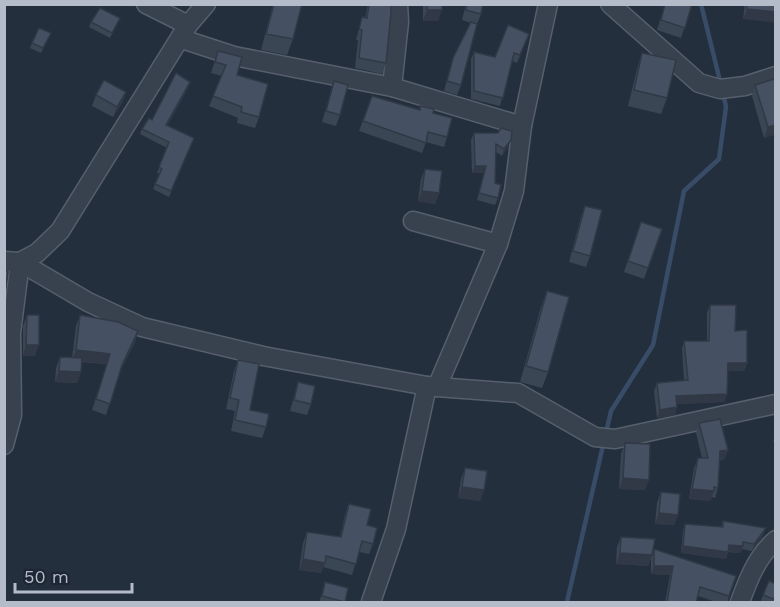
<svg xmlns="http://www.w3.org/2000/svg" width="780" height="607" viewBox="0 0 780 607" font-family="'Work Sans',sans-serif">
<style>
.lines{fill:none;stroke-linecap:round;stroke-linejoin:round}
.stream{stroke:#394c67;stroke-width:4.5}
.minor-casing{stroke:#565f6c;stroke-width:21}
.minor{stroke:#38414e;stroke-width:18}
.wall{fill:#3b4654}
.shaded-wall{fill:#303945}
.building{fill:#455162;stroke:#303945;stroke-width:1.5}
</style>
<rect width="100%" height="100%" fill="#242f3e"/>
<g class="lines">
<g class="stream">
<polyline points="701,4 721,85"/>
<polyline points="606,433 611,411 653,345 684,191 719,159 726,107 723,93"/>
<polyline points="567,602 604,441"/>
</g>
<g class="minor-casing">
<g id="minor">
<polyline points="146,4 188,25"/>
<polyline points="610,4 699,83 720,89 745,86 776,76"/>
<polyline points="182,39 234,56 392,87 522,126"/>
<polyline points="392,87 399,22 398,4"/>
<polyline points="413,221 498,244"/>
<polyline points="4,261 20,262 88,302 142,327 263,356 427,386"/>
<polyline points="437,387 518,393 595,437 615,439 776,404"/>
<polyline points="4,445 12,415 11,333 20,262 37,253 60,231 188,25 206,4"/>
<polyline points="371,602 396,529 427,386 437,387 498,244 514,191 522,126 548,4"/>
<path d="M740 602C748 580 757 556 776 540"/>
</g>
</g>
<use href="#minor" class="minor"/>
</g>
<g class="wall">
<polygon points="273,4 302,4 293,39 287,55 261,50"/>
<polygon points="368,4 391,4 386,63 382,74 355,68 358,40 356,40 362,17 365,18"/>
<polygon points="423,4 442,4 438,21 423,21"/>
<polygon points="466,4 483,4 481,14 477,24 461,85 457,95 444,91 453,58 471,23 462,20"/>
<polygon points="665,4 692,4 681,38 657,30"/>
<polygon points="745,4 776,4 743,19"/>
<polygon points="120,18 110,38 89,27 91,22"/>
<polygon points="776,30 776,63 774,63"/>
<polygon points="51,33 41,53 30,48 32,43"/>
<polygon points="529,34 517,63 512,61 500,106 471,99 471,59 474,52 495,57"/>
<polygon points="218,51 237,75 259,117 255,128 237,123 238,118 209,106 222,76 211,73"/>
<polygon points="642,53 667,98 661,114 628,106 637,69"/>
<polygon points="334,81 340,115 336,126 322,122"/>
<polygon points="755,85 776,134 764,138 752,96"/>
<polygon points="188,88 167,126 194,138 169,197 153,189 160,174 157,173 167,148 140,134 142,129"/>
<polygon points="126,92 122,103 113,117 92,106 96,95"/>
<polygon points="372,96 419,110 433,113 447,137 444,147 426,142 422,153 359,131"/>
<polygon points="474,133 508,147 502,156 496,152 495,183 498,198 495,205 477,200 484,173 472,173 471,140"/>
<polygon points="425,169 439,193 435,204 418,201 421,179"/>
<polygon points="585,206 590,256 586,267 569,262 581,217"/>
<polygon points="641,222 662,229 644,279 624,272"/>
<polygon points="547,291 548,372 542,388 520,382 541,307"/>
<polygon points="710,305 735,331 747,363 744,371 727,371 727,394 724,402 677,404 675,415 657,418 654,391 657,383 684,380 682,349 684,341 707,341 707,313"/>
<polygon points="27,315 35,356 23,356 23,326"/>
<polygon points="80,315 138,331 135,342 119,373 106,415 92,410 107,364 81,362 81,372 77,383 55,382 56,368 60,357 72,358 76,326"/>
<polygon points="238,360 250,410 266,427 262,438 231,431 235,411 226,409 234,371"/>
<polygon points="298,382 311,404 307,415 290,411 295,393"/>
<polygon points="699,423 728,450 724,460 720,460 718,488 715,498 712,497 710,501 689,499 694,468 698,458 702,458 696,433"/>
<polygon points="776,432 776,442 773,441"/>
<polygon points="625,443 645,490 619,489 621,454"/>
<polygon points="465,468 484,490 480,501 458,498 461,479"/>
<polygon points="661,492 678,515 674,525 655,524 657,503"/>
<polygon points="349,504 367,525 373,544 369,554 359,552 352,575 323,567 321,573 299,570 303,543 307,532 340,537 345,515"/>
<polygon points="723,521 766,528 763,535 752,551 742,549 740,553 728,552 726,559 681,553 683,531 685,524 721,527"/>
<polygon points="621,537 652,555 648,566 616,564 617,547"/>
<polygon points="654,549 736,576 727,603 719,603 698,596 696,603 665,603 670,575 651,574 651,558"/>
<polygon points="325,582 348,588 345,603 319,603"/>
<polygon points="776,584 776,603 760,603 763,595"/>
</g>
<g class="shaded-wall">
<polygon points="747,9 776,12 776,23 743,19"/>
<polygon points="427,10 442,10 438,21 423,21"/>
<polygon points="190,82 188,88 164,131 166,125"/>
<polygon points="126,92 122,103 113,117 117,107"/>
<polygon points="776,125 776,134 764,138 768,127"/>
<polygon points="511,140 508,147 502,156 504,149"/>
<polygon points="475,166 486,166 484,173 472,173"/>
<polygon points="422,191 439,193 435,204 418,201"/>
<polygon points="138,331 135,342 118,376 122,365"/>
<polygon points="26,345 39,345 35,356 23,356"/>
<polygon points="76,350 110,354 107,364 72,360"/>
<polygon points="728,363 747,363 744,371 725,371"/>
<polygon points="59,371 81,372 77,383 55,382"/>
<polygon points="727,394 724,402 673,404 676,396"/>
<polygon points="677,407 675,415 657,418 660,410"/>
<polygon points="728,450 724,460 716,461 720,451"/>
<polygon points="623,478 649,480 645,490 619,489"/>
<polygon points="462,487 484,490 480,501 458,498"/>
<polygon points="692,489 714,491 710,501 689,499"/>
<polygon points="659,513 678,515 674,525 655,524"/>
<polygon points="766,528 763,535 752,551 754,544"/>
<polygon points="729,545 743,546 740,553 726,551"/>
<polygon points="683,546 728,552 726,559 681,553"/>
<polygon points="620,553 652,555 648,566 616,564"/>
<polygon points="303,559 325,563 321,573 299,570"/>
<polygon points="654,566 673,566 670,575 651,574"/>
</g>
<g class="building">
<polygon points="274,4 302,4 293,39 266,34"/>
<polygon points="369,4 391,4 391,12 386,63 359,58 362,30 359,29 362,17 367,18"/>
<rect x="427" y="4" width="15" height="6"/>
<polygon points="467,4 483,4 481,14 466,10"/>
<polygon points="665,4 692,4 685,28 661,20"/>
<polygon points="747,4 776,4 776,12 747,9"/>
<polygon points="100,8 120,18 112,33 91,22"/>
<polygon points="471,22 477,24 461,85 447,81 453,58"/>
<polygon points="508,25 529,34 520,55 514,53 503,98 474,91 474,52 495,57"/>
<polygon points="39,28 51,33 43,48 32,43"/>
<polygon points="218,51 242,57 237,75 268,84 259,117 241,112 242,107 213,96 226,65 215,62"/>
<polygon points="642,53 676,60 667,98 634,90"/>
<polygon points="176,73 190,82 166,125 194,138 171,191 155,184 162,169 159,167 169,142 142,129 149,118 152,120"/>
<polygon points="774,79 776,84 776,125 768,127 755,85"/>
<polygon points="104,80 126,92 117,107 96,95"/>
<polygon points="334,81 348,85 340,115 326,111"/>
<polygon points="372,96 420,110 420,106 434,109 433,113 452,118 447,137 428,132 426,143 363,121"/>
<polygon points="501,128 512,131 511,140 504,149 496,144 495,183 501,185 498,198 479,193 486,166 475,166 474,133 498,133"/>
<polygon points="425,169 442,171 439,193 422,191"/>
<polygon points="585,206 602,210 590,256 573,251"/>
<polygon points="641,222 662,229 648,268 628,261"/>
<polygon points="4,271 8,271 4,301"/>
<polygon points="547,291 569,297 548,372 526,366"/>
<polygon points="710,305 736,305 735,331 747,330 747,363 728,363 727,394 676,396 677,407 660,410 657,383 688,380 684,341 709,341"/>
<polygon points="27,315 39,315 39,345 26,345"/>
<polygon points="80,315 118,322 138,331 122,365 110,404 96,399 110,354 76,350"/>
<polygon points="60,357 82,358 81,372 59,371"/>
<polygon points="238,360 259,364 250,410 269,414 266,427 235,420 239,400 230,398"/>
<polygon points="298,382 315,386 311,404 294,400"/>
<polygon points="720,419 728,450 720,451 718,488 714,487 714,491 692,489 698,458 708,458 699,423"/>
<polygon points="625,443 650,444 649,480 623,478"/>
<polygon points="465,468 487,471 484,490 462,487"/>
<polygon points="661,492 680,494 678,515 659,513"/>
<polygon points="349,504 371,509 367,525 377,528 373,544 362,541 356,564 326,556 325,563 303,559 307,532 341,537"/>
<polygon points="723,521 766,528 754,544 743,542 743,546 729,545 728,552 683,546 685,524 723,527"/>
<polygon points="621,537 655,539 652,555 620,553"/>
<polygon points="654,549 736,576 729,596 700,587 696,603 667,603 673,566 654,566"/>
<polygon points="769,581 776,584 776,600 763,595"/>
<polygon points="325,582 348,588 345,602 322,596"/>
</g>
<rect width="780" height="607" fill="none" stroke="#b4bcc9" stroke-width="12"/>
<path d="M15 583v9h117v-9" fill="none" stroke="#b4bcc9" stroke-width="3"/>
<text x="24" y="583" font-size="18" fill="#b4bcc9" stroke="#1d2633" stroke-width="4.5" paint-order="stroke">50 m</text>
</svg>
